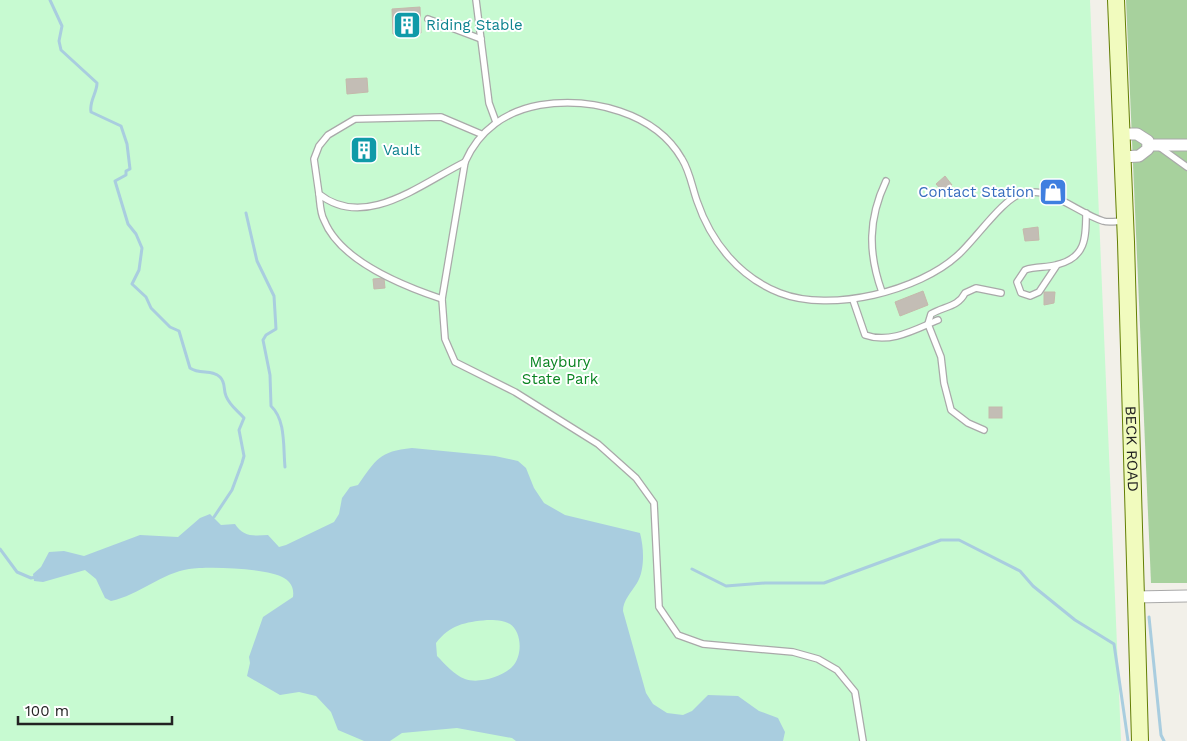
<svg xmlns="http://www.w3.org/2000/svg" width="1187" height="741" viewBox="0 0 1187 741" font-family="'Work Sans',sans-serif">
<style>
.forest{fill:#a7d19d}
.park{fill:#c7fad1}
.water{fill:#a9cddf;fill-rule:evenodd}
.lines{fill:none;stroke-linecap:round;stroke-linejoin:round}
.stream{stroke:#a9cddf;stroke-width:3}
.building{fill:#c3bdb5;stroke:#c4b9ab}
.service-casing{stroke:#a9a9a9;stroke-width:8}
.minor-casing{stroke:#a9a9a9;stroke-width:13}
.secondary-casing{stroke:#637e04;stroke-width:18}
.service{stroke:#fff;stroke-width:5.5}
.minor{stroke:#fff;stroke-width:11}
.secondary{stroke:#f1fbbe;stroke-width:16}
.labels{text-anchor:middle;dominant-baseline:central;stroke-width:4;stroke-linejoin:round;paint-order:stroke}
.culture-label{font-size:15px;fill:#0d838f;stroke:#fff;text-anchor:start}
.shop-label{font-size:15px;fill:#366cbe;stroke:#fff;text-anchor:end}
.park-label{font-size:15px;fill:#0b8522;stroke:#fff}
.street-label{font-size:15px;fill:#222;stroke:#fff}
</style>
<rect width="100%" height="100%" fill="#f2f0e9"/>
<polygon class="forest" points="1126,0 1187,0 1187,583 1151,583"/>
<polygon class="park" points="0,0 1090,0 1121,741 0,741"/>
<path class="water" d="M412 448 495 456 518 461 526 468 534 488 544 503 565 515 640 533C644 548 645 570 637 583 631 593 623 600 623 611L646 693 653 704 667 713 683 715 692 711 708 695 738 696 759 711 778 718 785 732 783 741H516L512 738 457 728 402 733 390 741H364L338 730 331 712 316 696 299 692 280 695 247 676 250 663 249 657 263 617 293 597C294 589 292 583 284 578 269 568 208 566 189 569 162 573 139 595 111 601L105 598 96 579 85 570 43 582 34 581 33 574 41 567 49 552 64 551 84 556 140 535 178 537 200 518 210 514 221 525 235 524C243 537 254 536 268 535L279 547 286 545 334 522 339 514 342 498 350 487 358 485C376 460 379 451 412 448ZM487 620C495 620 503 620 510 624 522 632 523 656 512 667 502 677 478 684 465 679 454 675 445 664 437 656L436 643C450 625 465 622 487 620Z"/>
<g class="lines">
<g class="stream">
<path d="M50 0 62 26 59 41 61 50 97 83C97 93 89 101 91 112L121 126 127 144 130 169 126 171V175L115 181 128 224 136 234 142 248 139 270 132 284 146 297 151 308 170 327 179 331 190 368C200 375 212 369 220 377 226 383 223 389 226 396 230 406 237 410 244 418L239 430 244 456 242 463 232 490 214 517"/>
<path d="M246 213 257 261 274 296 276 329 266 335 263 340 270 375 271 406C286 420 283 447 285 467"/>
<polyline points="0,549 17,572 31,578 36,577"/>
<polyline points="692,569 726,586 765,583 824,583 941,540 959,540 1020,571 1033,586 1075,620 1114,644 1128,741"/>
<polyline points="1149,617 1161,735 1164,741"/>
</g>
</g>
<g class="building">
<polygon points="420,7 421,33 393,34 392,9"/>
<polygon points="367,78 368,92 347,94 346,79"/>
<polygon points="945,176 952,185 943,192 936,184"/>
<polygon points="1038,227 1039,240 1025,241 1023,229"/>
<polygon points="384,278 385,288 374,289 373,279"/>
<polygon points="923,291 928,305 900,316 895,302"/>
<polygon points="1044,292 1055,292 1054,303 1044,305"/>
<rect x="989" y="407" width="13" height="11"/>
</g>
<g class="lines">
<g class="service-casing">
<g id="service">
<polyline points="476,0 489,103 496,122"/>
<polyline points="428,19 481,39"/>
<polyline points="1158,146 1187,167"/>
<path d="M465 162C422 183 365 231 319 194L314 159 319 146 328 135 355 119 441 117 481 134"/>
<path d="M319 194C320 202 320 213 324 220 340 261 403 286 442 299"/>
<path d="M1057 265 1039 292 1030 296 1021 293 1017 282 1025 270C1036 266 1046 268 1056 265 1086 258 1086 238 1086 213"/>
<path d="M882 292C868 253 868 219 886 181"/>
<path d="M853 300 865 335C890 344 914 330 938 320"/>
<path d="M984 430 968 423 951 410 944 383 941 357 928 324 931 314C945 306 958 307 965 293L976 288 1001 293"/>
<path d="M863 741 855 692 837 670 818 659 793 652 703 644 678 635 659 607 654 503 636 478 598 444 515 392 455 362 445 339 442 299 465 162C479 130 506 111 540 105 591 97 655 112 682 159 690 172 692 187 697 201 711 242 739 277 780 293 831 313 919 291 958 255 975 240 1004 197 1023 193 1051 186 1077 213 1103 221 1109 223 1117 221 1123 221"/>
</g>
</g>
<g class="minor-casing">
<g id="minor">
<polyline points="1122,134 1137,134 1148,141 1148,149 1139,156 1122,157"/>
<polyline points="1148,145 1187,145"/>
<polyline points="1135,597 1187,596"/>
</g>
</g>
<g class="secondary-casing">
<g id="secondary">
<path id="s1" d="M1116 0 1126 242 1140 741"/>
</g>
</g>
<use href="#service" class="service"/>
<use href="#minor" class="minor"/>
<use href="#secondary" class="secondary"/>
</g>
<defs>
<g id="building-square" transform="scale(1.4375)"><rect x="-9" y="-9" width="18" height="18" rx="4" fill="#0f9aa8" stroke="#fff"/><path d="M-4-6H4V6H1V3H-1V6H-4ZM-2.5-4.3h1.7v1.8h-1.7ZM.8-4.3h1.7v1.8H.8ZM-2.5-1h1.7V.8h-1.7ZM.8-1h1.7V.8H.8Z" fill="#fff"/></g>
<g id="shop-square" transform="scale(1.4375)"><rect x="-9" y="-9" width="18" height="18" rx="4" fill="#3f7fe0" stroke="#fff"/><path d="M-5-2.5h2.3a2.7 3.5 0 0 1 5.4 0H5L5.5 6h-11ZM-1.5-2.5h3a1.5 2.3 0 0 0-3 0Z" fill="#fff"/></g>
</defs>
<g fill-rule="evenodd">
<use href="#building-square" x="407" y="25"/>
<use href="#building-square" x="364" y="150"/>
<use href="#shop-square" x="1053" y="192"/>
</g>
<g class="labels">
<g class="culture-label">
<text x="426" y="25">Riding Stable</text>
<text x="383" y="150">Vault</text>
</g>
<g class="shop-label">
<text x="1034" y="192">Contact Station</text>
</g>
<g class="park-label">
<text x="560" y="362">Maybury<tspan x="560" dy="17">State Park</tspan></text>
</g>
<g class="street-label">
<text stroke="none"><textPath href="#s1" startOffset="449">BECK ROAD</textPath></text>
</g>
</g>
<path d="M18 716v8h154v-8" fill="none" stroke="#222222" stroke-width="2.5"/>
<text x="25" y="716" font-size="15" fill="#222222" stroke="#ffffff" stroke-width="4" paint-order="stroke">100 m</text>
</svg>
